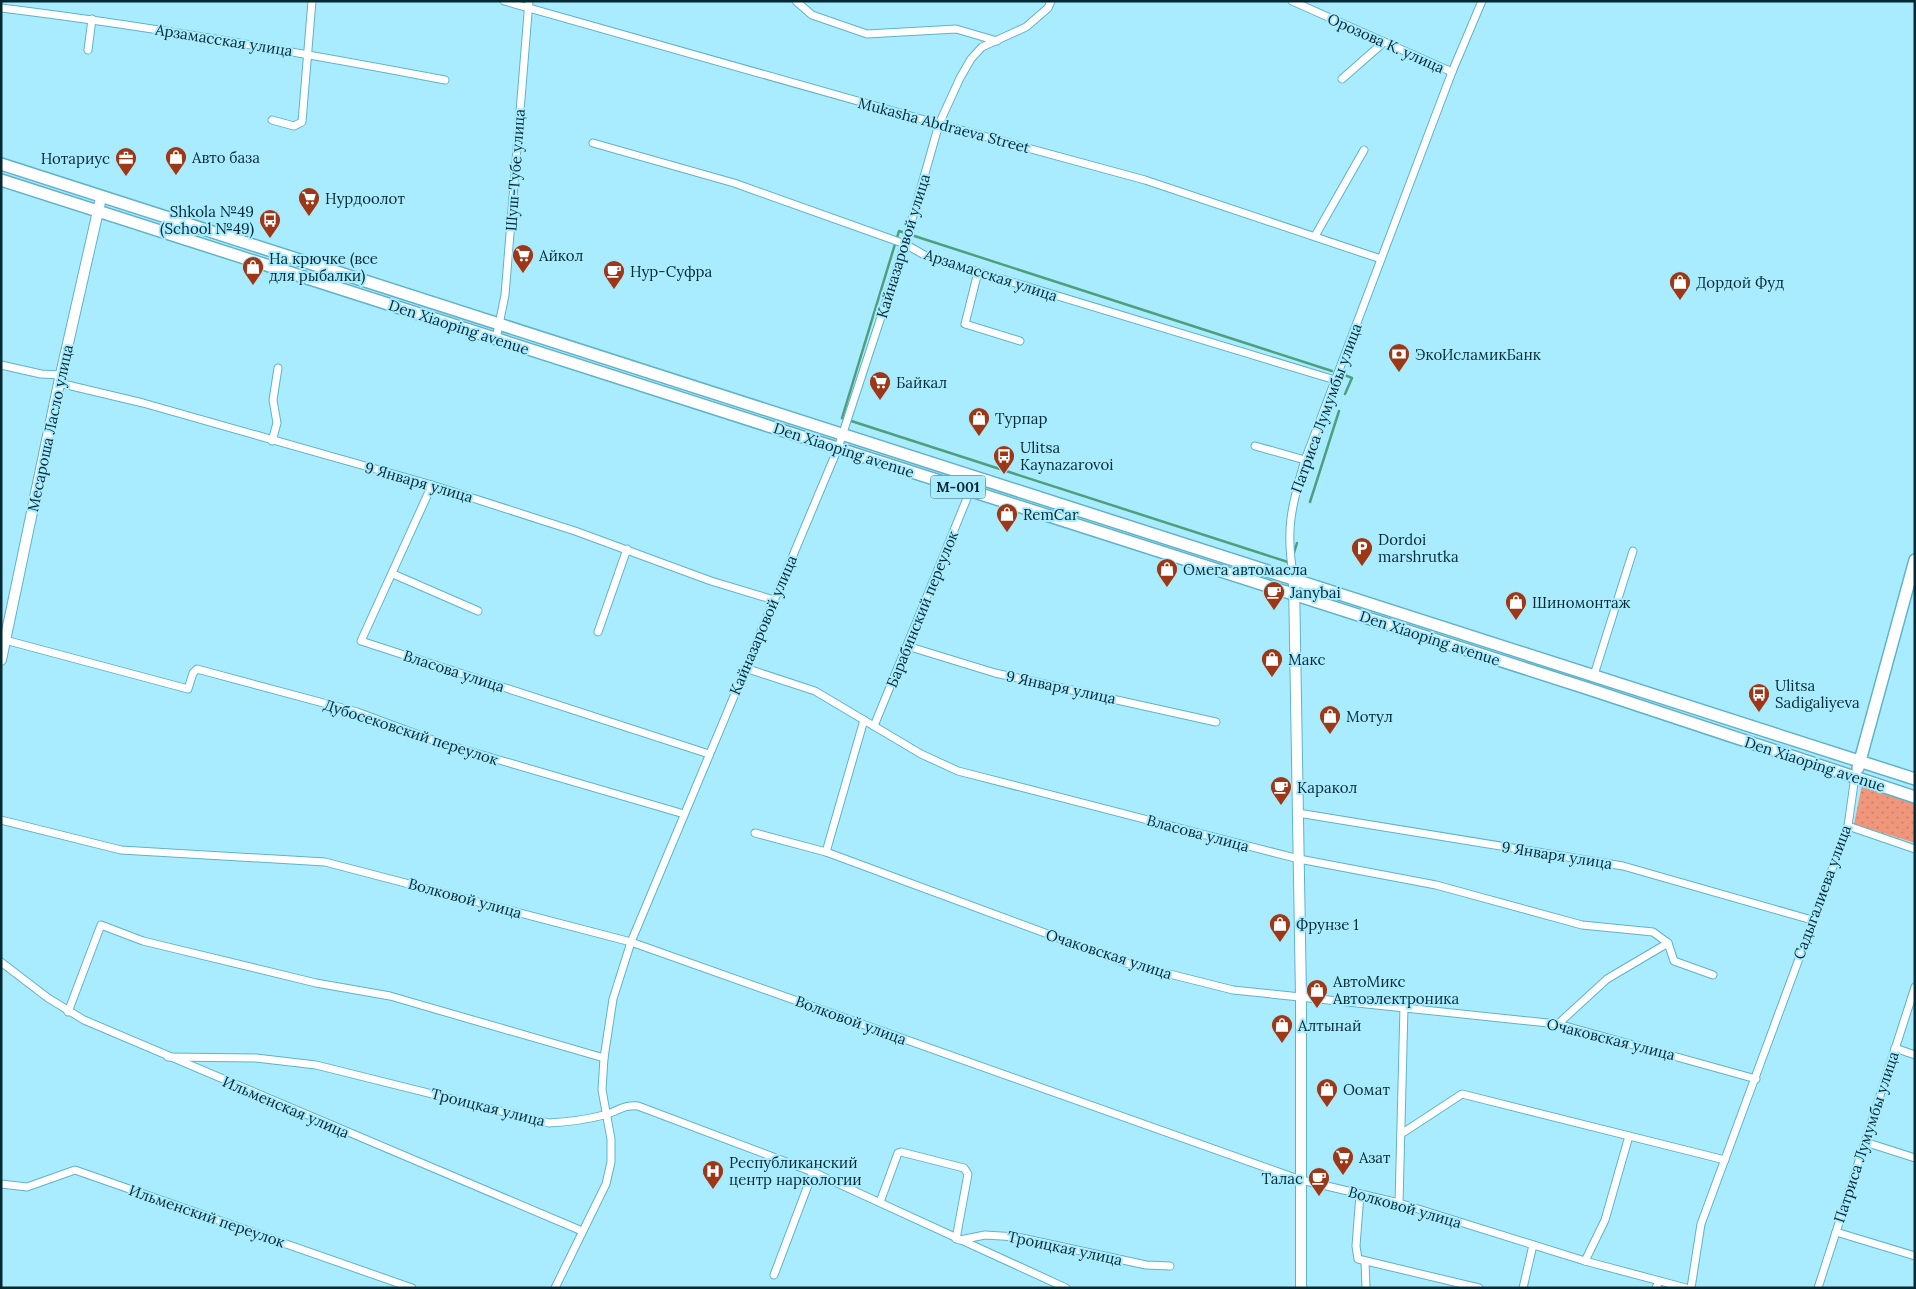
<svg xmlns="http://www.w3.org/2000/svg" width="1916" height="1289" viewBox="0 0 1916 1289" font-family="Lora,serif">
<style>
.park{fill:url(#park-dots)}
.lines{fill:none;stroke-linecap:round;stroke-linejoin:round}
.stream{stroke:#4e9f7b;stroke-width:2.5}
.street-casing{stroke:#5eb3c9;stroke-width:9}
.secondary-casing{stroke:#5eb3c9;stroke-width:12}
.primary-casing{stroke:#5eb3c9;stroke-width:14}
.street{stroke:#fff;stroke-width:7}
.secondary{stroke:#fff;stroke-width:10}
.primary{stroke:#fff;stroke-width:11}
.labels{text-anchor:middle;dominant-baseline:central;stroke-width:4;stroke-linejoin:round;paint-order:stroke}
.shield{fill:#aaecff;stroke:#356470;stroke-width:1}
.shield-label{font-size:14px;font-weight:bold;fill:#032932}
.street-label{font-size:15px;fill:#032932;stroke:#aaecff}
.poi-label{font-size:15px;fill:#032932;stroke:#aaecff;text-anchor:start}
</style>
<defs>
<pattern id="park-dots" width="8" height="8" patternUnits="userSpaceOnUse" patternTransform="scale(1.25)"><rect width="8" height="8" fill="#ef967b"/><path d="M2 2h.1M6 6h.1" fill="none" stroke="#cb816b" stroke-width="1.8" stroke-linecap="round"/></pattern>
</defs>
<rect width="100%" height="100%" fill="#aaecff"/>
<polygon class="park" points="1862,785 1915,801 1915,843 1854,824"/>
<g class="lines">
<g class="stream">
<polyline points="1342,374 1352,378 1345,394"/>
<polyline points="1310,502 1339,411"/>
<polyline points="1293,556 1297,543"/>
<polyline points="1291,563 842,418 899,231 1332,371"/>
</g>
<g class="street-casing">
<g id="street">
<polyline points="504,1 939,124 1145,180 1381,259"/>
<polyline points="796,1 812,15 867,34 956,29 997,41"/>
<polyline points="1292,1 1452,72"/>
<path d="M1 8C150 26 298 52 445 80"/>
<polyline points="88,50 92,19"/>
<polyline points="1342,79 1384,42"/>
<polyline points="272,120 294,126 302,122 312,1"/>
<polyline points="593,143 734,183 905,244 926,256 1335,380"/>
<polyline points="1315,236 1364,150"/>
<polyline points="978,272 965,324 1020,341"/>
<polyline points="496,339 505,295 529,1"/>
<polyline points="1,365 41,374 61,375"/>
<polyline points="59,383 143,403 432,485 575,531 711,581 774,600"/>
<polyline points="272,441 277,423 273,400 278,368"/>
<polyline points="1255,446 1305,460"/>
<polyline points="432,485 361,641 709,754"/>
<polyline points="393,574 478,611"/>
<path d="M1294 580C1285 531 1291 507 1305 460L1452 72 1482 1"/>
<polyline points="598,632 627,549"/>
<polyline points="5,640 188,689 193,673 197,669 357,712 438,742 684,814"/>
<polyline points="907,646 995,673 1216,722"/>
<polyline points="745,668 815,691 921,754 958,771 1299,859 1436,885 1582,925 1653,932 1668,943 1674,961 1713,975"/>
<polyline points="1594,675 1633,551"/>
<polyline points="874,726 970,491"/>
<polyline points="1298,813 1623,866 1812,920"/>
<polyline points="1,820 121,850 325,862 631,942 1301,1180 1399,1203 1585,1261 1686,1288"/>
<polyline points="1848,826 1915,849"/>
<polyline points="755,833 826,852 1126,963 1233,990 1558,1024 1756,1079"/>
<polyline points="826,852 864,720"/>
<polyline points="1,962 48,998 84,1020 582,1231"/>
<polyline points="68,1012 101,925 143,941 316,983 390,996 604,1058"/>
<polyline points="1558,1024 1607,979 1668,943"/>
<polyline points="1895,1048 1915,1055"/>
<path d="M168 1057 256 1058 316 1065 549 1123C567 1122 585 1120 604 1115 616 1112 625 1104 638 1106L813 1172 1066 1288"/>
<polyline points="1401,1134 1462,1094 1725,1160"/>
<polyline points="1865,1142 1915,1158"/>
<polyline points="1,1184 27,1187 75,1170 412,1288"/>
<polyline points="1360,1194 1356,1246 1358,1259 1479,1288"/>
<polyline points="880,1202 898,1153 901,1152 964,1168 968,1174 956,1239"/>
<polyline points="1399,1203 1404,1007"/>
<polyline points="1836,1232 1915,1256"/>
<polyline points="960,1240 985,1235 1017,1237 1146,1265 1170,1266"/>
<polyline points="1365,1261 1366,1288"/>
<polyline points="1585,1261 1605,1220 1629,1136"/>
<polyline points="774,1275 813,1172"/>
<polyline points="555,1288 606,1184 611,1162 611,1139 602,1090 604,1058 613,999 631,942 838,448 905,244 939,124 960,78 971,59 982,47 1026,27 1048,8 1051,1"/>
<polyline points="1523,1288 1533,1245"/>
<polyline points="1656,1288 1659,1281"/>
<polyline points="1691,1288 1701,1224 1848,826 1855,776"/>
<polyline points="1818,1288 1915,987"/>
</g>
</g>
<g class="secondary-casing">
<g id="secondary">
<polyline points="1294,580 1301,997 1301,1288"/>
<polyline points="1,660 59,383 101,198"/>
</g>
</g>
<g class="primary-casing">
<g id="primary">
<polyline points="1,164 1915,779"/>
<polyline points="1,180 1589,689 1915,797"/>
<polyline points="1858,768 1915,560"/>
</g>
</g>
<use href="#street" class="street"/>
<use href="#secondary" class="secondary"/>
<use href="#primary" class="primary"/>
</g>
<defs>
<g id="shop-pin" transform="scale(1.125)"><path d="M0 17L-7.5 6A9.5 9.5 0 1 1 7.5 6Z" fill="#9e3715" stroke="#aaecff"/><path d="M-5-2.5h2.3a2.7 3.5 0 0 1 5.4 0H5L5.5 6h-11ZM-1.5-2.5h3a1.5 2.3 0 0 0-3 0Z" fill="#fff"/></g>
<g id="office-pin" transform="scale(1.125)"><path d="M0 17L-7.5 6A9.5 9.5 0 1 1 7.5 6Z" fill="#9e3715" stroke="#aaecff"/><path d="M-6-3h4V-5.5h4V-3h4V5H-6ZM-1-4.5V-3h2v-1.5ZM-6 0V1H6V0Z" fill="#fff"/></g>
<g id="supermarket-pin" transform="scale(1.125)"><path d="M0 17L-7.5 6A9.5 9.5 0 1 1 7.5 6Z" fill="#9e3715" stroke="#aaecff"/><path d="M-6-5.5h2.5l.6 2H6L4.5 2H-2.5L-4.4-4H-6ZM-1.5 3.2a1.3 1.3 0 1 0 .1 0ZM3 3.2a1.3 1.3 0 1 0 .1 0Z" fill="#fff"/></g>
<g id="bus-pin" transform="scale(1.125)"><path d="M0 17L-7.5 6A9.5 9.5 0 1 1 7.5 6Z" fill="#9e3715" stroke="#aaecff"/><path d="M-5-6H5V4H4V6H2V4H-2V6H-4V4H-5ZM-3.5-4V0h7V-4ZM-3.5 1.2v1.5H-2V1.2ZM2 1.2v1.5H3.5V1.2Z" fill="#fff"/></g>
<g id="cafe-pin" transform="scale(1.125)"><path d="M0 17L-7.5 6A9.5 9.5 0 1 1 7.5 6Z" fill="#9e3715" stroke="#aaecff"/><path d="M-5.5-4.5H6V0H3Q3 3.5 0 3.5H-2.5Q-5.5 3.5-5.5 0ZM3-3.2v2h1.7v-2ZM-6 4.5H4V6H-6Z" fill="#fff"/></g>
<g id="bank-pin" transform="scale(1.125)"><path d="M0 17L-7.5 6A9.5 9.5 0 1 1 7.5 6Z" fill="#9e3715" stroke="#aaecff"/><path d="M-6-4H6V4H-6ZM0-2.3a2.3 2.3 0 1 0 0 4.6a2.3 2.3 0 1 0 0-4.6Z" fill="#fff"/></g>
<g id="parking-pin" transform="scale(1.125)"><path d="M0 17L-7.5 6A9.5 9.5 0 1 1 7.5 6Z" fill="#9e3715" stroke="#aaecff"/><path d="M-3.5-5.5H1a3.5 3.5 0 0 1 0 7H-1V5.5H-3.5ZM-1-3.4V-.6H.8a1.4 1.4 0 0 0 0-2.8Z" fill="#fff"/></g>
<g id="hospital-pin" transform="scale(1.125)"><path d="M0 17L-7.5 6A9.5 9.5 0 1 1 7.5 6Z" fill="#9e3715" stroke="#aaecff"/><path d="M-5-5h3v3.5h4V-5h3V5h-3V1.5h-4V5h-3Z" fill="#fff"/></g>
</defs>
<g fill-rule="evenodd">
<use href="#shop-pin" x="176" y="157"/>
<use href="#office-pin" x="126" y="158"/>
<use href="#supermarket-pin" x="309" y="198"/>
<use href="#bus-pin" x="270" y="220"/>
<use href="#supermarket-pin" x="523" y="255"/>
<use href="#shop-pin" x="253" y="267"/>
<use href="#cafe-pin" x="614" y="271"/>
<use href="#shop-pin" x="1680" y="282"/>
<use href="#bank-pin" x="1399" y="354"/>
<use href="#supermarket-pin" x="880" y="382"/>
<use href="#shop-pin" x="979" y="418"/>
<use href="#bus-pin" x="1004" y="456"/>
<use href="#shop-pin" x="1007" y="514"/>
<use href="#parking-pin" x="1362" y="548"/>
<use href="#shop-pin" x="1167" y="569"/>
<use href="#cafe-pin" x="1274" y="592"/>
<use href="#shop-pin" x="1516" y="602"/>
<use href="#shop-pin" x="1272" y="659"/>
<use href="#bus-pin" x="1759" y="694"/>
<use href="#shop-pin" x="1330" y="716"/>
<use href="#cafe-pin" x="1281" y="787"/>
<use href="#shop-pin" x="1280" y="924"/>
<use href="#shop-pin" x="1317" y="990"/>
<use href="#shop-pin" x="1282" y="1025"/>
<use href="#shop-pin" x="1327" y="1089"/>
<use href="#supermarket-pin" x="1343" y="1157"/>
<use href="#hospital-pin" x="713" y="1171"/>
<use href="#cafe-pin" x="1319" y="1178"/>
</g>
<g class="labels">
<rect class="shield" x="930.5" y="475.5" width="55" height="23" rx="4"/>
<g class="shield-label">
<text x="958" y="487">M-001</text>
</g>
<g class="street-label">
<text transform="translate(224 40) rotate(9)">Арзамасская улица</text>
<text transform="translate(1386 43) rotate(24)">Орозова К. улица</text>
<text transform="translate(944 125) rotate(15)">Mukasha Abdraeva Street</text>
<text transform="translate(515 170) rotate(-86)">Шуш-Тубе улица</text>
<text transform="translate(903 246) rotate(-73)">Кайназаровой улица</text>
<text transform="translate(991 275) rotate(18)">Арзамасская улица</text>
<text transform="translate(459 327) rotate(18)">Den Xiaoping avenue</text>
<text transform="translate(1326 408) rotate(-70)">Патриса Лумумбы улица</text>
<text transform="translate(50 428) rotate(-78)">Месароша Ласло улица</text>
<text transform="translate(844 450) rotate(18)">Den Xiaoping avenue</text>
<text transform="translate(419 482) rotate(16)">9 Января улица</text>
<text transform="translate(922 609) rotate(-68)">Барабинский переулок</text>
<text transform="translate(763 625) rotate(-67)">Кайназаровой улица</text>
<text transform="translate(1430 638) rotate(18)">Den Xiaoping avenue</text>
<text transform="translate(454 671) rotate(18)">Власова улица</text>
<text transform="translate(1061 687) rotate(12)">9 Января улица</text>
<text transform="translate(411 732) rotate(18)">Дубосековский переулок</text>
<text transform="translate(1815 764) rotate(18)">Den Xiaoping avenue</text>
<text transform="translate(1198 833) rotate(15)">Власова улица</text>
<text transform="translate(1557 855) rotate(9)">9 Января улица</text>
<text transform="translate(1822 892) rotate(-70)">Садыгалиева улица</text>
<text transform="translate(465 898) rotate(15)">Волковой улица</text>
<text transform="translate(1109 954) rotate(18)">Очаковская улица</text>
<text transform="translate(851 1020) rotate(20)">Волковой улица</text>
<text transform="translate(1611 1039) rotate(14)">Очаковская улица</text>
<text transform="translate(286 1107) rotate(23)">Ильменская улица</text>
<text transform="translate(488 1107) rotate(14)">Троицкая улица</text>
<text transform="translate(1866 1137) rotate(-72)">Патриса Лумумбы улица</text>
<text transform="translate(1405 1207) rotate(16)">Волковой улица</text>
<text transform="translate(207 1216) rotate(19)">Ильменский переулок</text>
<text transform="translate(1065 1248) rotate(12)">Троицкая улица</text>
</g>
<g class="poi-label">
<text x="192" y="157">Авто база</text>
<text x="110" y="158" text-anchor="end">Нотариус</text>
<text x="325" y="198">Нурдоолот</text>
<text x="254" y="211" text-anchor="end">Shkola №49<tspan x="254" dy="17">(School №49)</tspan></text>
<text x="539" y="255">Айкол</text>
<text x="269" y="258">На крючке (все<tspan x="269" dy="17">для рыбалки)</tspan></text>
<text x="630" y="271">Нур-Суфра</text>
<text x="1696" y="282">Дордой Фуд</text>
<text x="1415" y="354">ЭкоИсламикБанк</text>
<text x="896" y="382">Байкал</text>
<text x="995" y="418">Турпар</text>
<text x="1020" y="447">Ulitsa<tspan x="1020" dy="17">Kaynazarovoi</tspan></text>
<text x="1023" y="514">RemCar</text>
<text x="1378" y="539">Dordoi<tspan x="1378" dy="17">marshrutka</tspan></text>
<text x="1183" y="569">Омега автомасла</text>
<text x="1290" y="592">Janybai</text>
<text x="1532" y="602">Шиномонтаж</text>
<text x="1288" y="659">Макс</text>
<text x="1775" y="685">Ulitsa<tspan x="1775" dy="17">Sadigaliyeva</tspan></text>
<text x="1346" y="716">Мотул</text>
<text x="1297" y="787">Каракол</text>
<text x="1296" y="924">Фрунзе 1</text>
<text x="1333" y="981">АвтоМикс<tspan x="1333" dy="17">Автоэлектроника</tspan></text>
<text x="1298" y="1025">Алтынай</text>
<text x="1343" y="1089">Оомат</text>
<text x="1359" y="1157">Азат</text>
<text x="729" y="1162">Республиканский<tspan x="729" dy="17">центр наркологии</tspan></text>
<text x="1303" y="1178" text-anchor="end">Талас</text>
</g>
</g>
<rect width="1916" height="1289" fill="none" stroke="#032932" stroke-width="5"/>
</svg>
